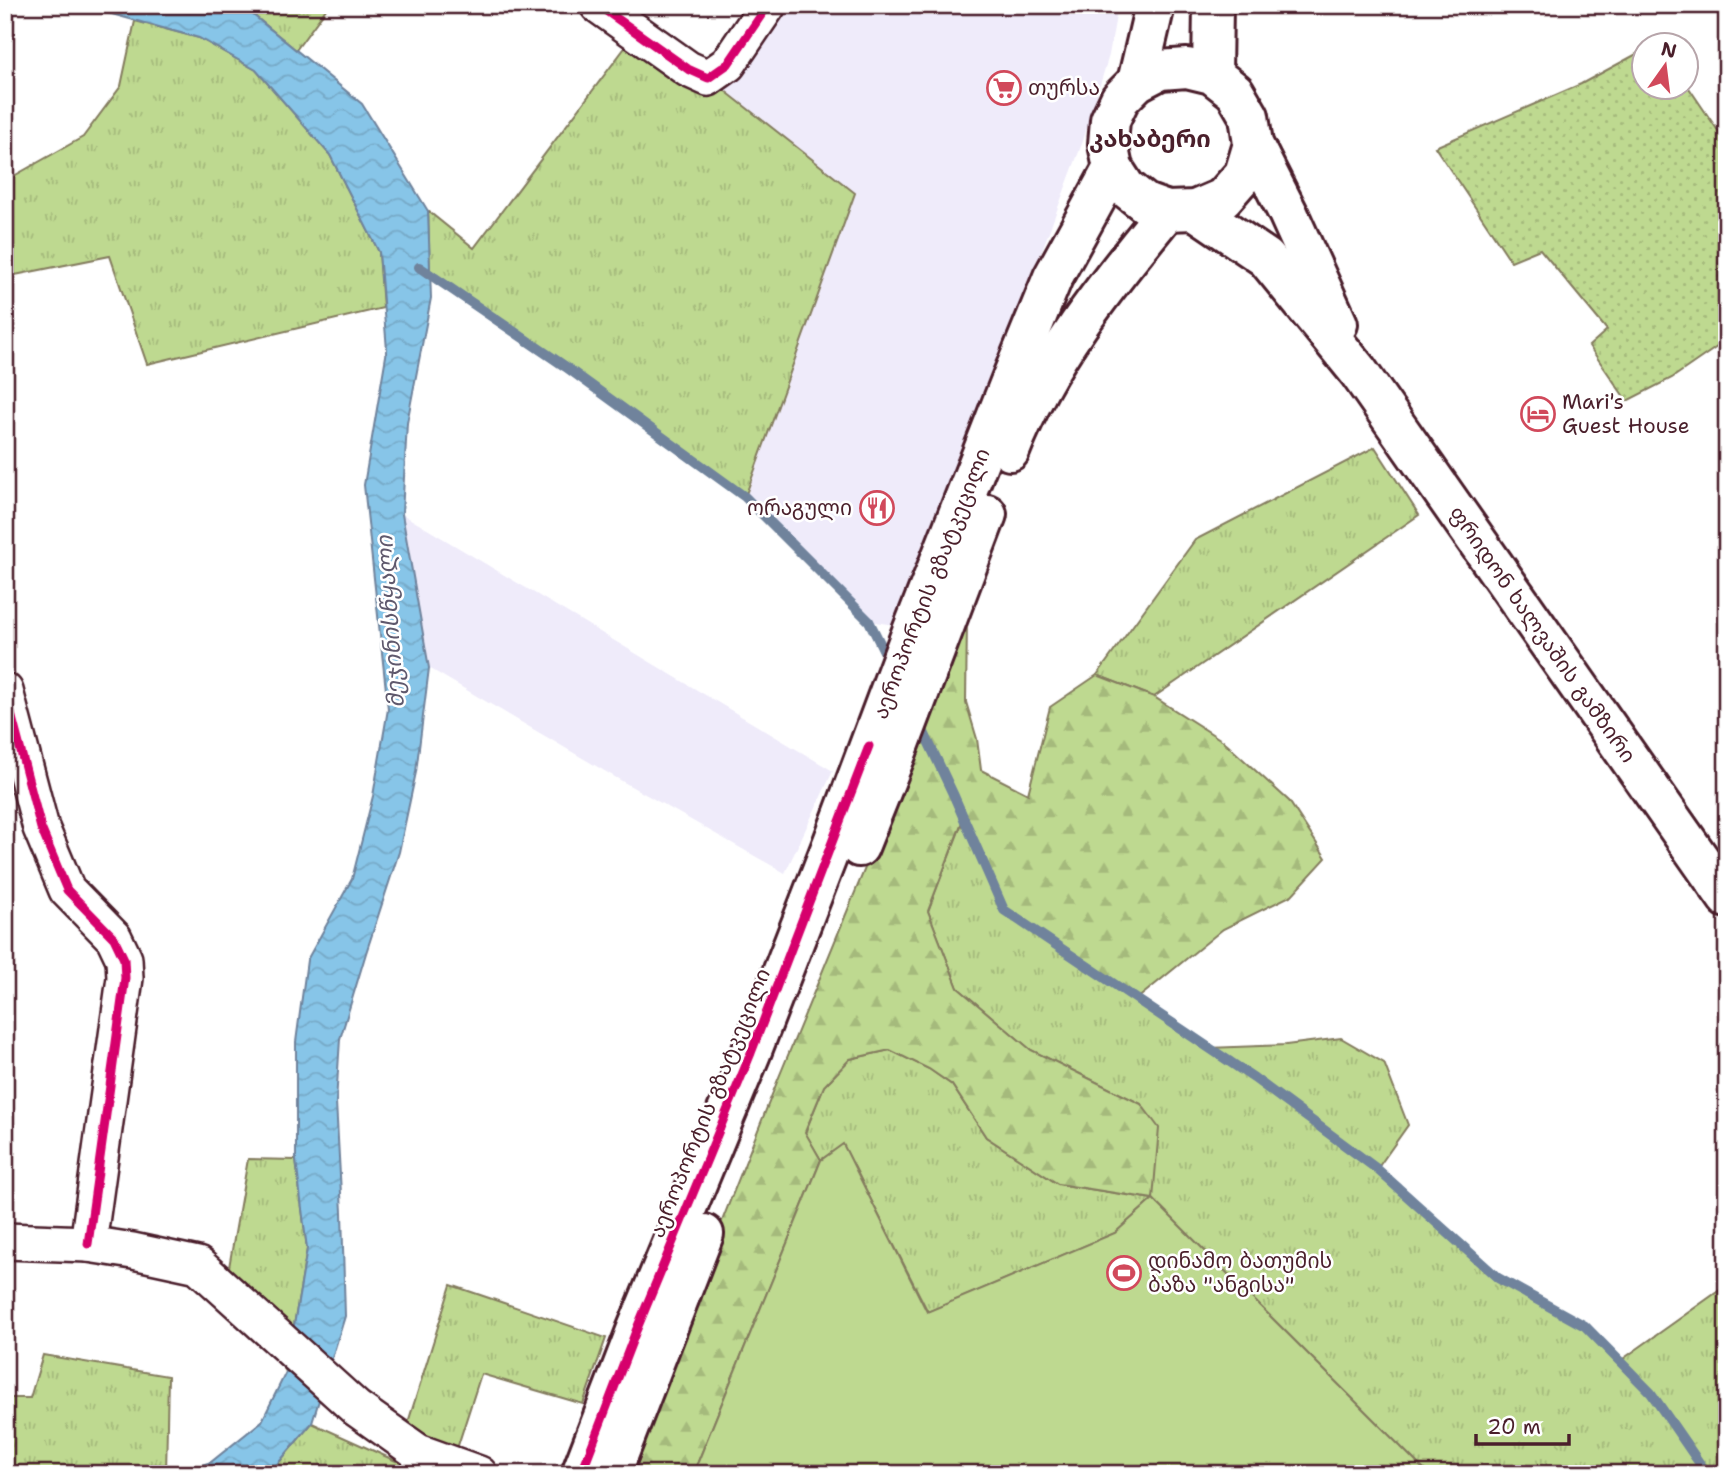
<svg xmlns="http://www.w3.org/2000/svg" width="1732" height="1479" viewBox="0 0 1732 1479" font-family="'Shantell Sans','Noto Sans Georgian',sans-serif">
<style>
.built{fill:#efebfa}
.grass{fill:url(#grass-tufts);stroke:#847c5e;stroke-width:2}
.forest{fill:url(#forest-firs);stroke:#847c5e;stroke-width:2}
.garden{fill:url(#garden-dots);stroke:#847c5e;stroke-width:2}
.pitch{fill:#bed990;stroke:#847c5e;stroke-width:2}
.water{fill:url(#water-waves);stroke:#6f839c;stroke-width:2}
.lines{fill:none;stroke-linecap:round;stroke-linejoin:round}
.stream{stroke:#6f839c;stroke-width:10}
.street-casing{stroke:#4a1f2b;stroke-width:40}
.primary-casing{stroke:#4a1f2b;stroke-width:44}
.highway-casing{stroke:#4a1f2b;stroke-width:44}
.street{stroke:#fff;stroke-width:35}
.primary{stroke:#fff;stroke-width:38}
.highway{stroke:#fff;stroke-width:38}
.cycleway-casing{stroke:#fff;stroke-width:13}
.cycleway{stroke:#d6006c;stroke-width:9}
.labels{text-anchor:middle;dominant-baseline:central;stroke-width:5;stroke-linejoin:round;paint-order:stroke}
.poi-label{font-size:21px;fill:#4a1f2b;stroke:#fff;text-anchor:start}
.street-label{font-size:21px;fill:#4a1f2b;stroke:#fff}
.water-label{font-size:23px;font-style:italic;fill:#5f596d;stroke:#fff}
.quarter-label{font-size:24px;font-weight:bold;fill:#4a1f2b;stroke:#fff}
</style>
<defs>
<pattern id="grass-tufts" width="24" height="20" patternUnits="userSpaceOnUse" patternTransform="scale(1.75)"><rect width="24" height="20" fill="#bed990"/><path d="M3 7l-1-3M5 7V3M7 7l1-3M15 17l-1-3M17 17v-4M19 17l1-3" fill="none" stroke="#a5ba7c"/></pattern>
<pattern id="forest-firs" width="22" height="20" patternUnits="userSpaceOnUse" patternTransform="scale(1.75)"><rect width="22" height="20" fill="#bed990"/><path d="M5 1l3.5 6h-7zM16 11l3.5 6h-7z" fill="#a5ba7c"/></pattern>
<pattern id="garden-dots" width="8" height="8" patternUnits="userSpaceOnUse" patternTransform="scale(1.75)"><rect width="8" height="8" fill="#bed990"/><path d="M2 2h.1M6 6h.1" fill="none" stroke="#a5ba7c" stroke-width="1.8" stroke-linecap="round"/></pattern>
<pattern id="water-waves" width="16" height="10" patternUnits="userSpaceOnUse" patternTransform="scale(1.75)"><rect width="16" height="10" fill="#87c5e8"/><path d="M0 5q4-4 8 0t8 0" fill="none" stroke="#76a9c7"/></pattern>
</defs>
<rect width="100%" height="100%" fill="#fff"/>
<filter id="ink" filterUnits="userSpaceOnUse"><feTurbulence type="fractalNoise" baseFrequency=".0143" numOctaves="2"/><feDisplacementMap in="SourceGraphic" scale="14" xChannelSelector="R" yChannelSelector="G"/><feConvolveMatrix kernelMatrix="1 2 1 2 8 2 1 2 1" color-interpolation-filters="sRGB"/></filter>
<g filter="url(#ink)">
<g class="built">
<polygon points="783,5 1118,5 1109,55 1083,141 980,415 894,625 869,621 745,497 855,193 724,90"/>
<polygon points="402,514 833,771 785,873 620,780 429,668"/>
</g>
<g class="grass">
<polygon points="241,5 329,5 296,50"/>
<polygon points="135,21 199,38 256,70 330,155 379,252 383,308 147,364 110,256 5,277 5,181 83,137 121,86"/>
<polygon points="636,33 724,90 855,193 745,497 566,367 430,274 428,211 474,248"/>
<polygon points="1375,447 1419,515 1154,697 1097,675 1195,540"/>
<polygon points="964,818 1004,910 1208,1048 1286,1045 1341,1038 1384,1063 1408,1125 1377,1169 1498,1278 1585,1326 1620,1361 1727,1285 1727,1474 1428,1474 1153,1199 1115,1233 928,1312 843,1145 821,1160 805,1133 824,1086 850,1059 890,1050 929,1069 952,1085 986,1137 1058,1184 1153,1199 1141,1104 1031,1050 958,988 928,911"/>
<polygon points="248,1159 296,1160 307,1249 286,1372 259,1321 225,1290"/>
<polygon points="451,1285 606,1338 583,1404 481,1374 452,1464 447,1474 269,1474 312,1423 396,1461"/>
<polygon points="43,1355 168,1376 166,1474 5,1474 5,1398 30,1398"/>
</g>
<polygon class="forest" points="967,620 966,702 977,739 981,770 1028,794 1050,707 1097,675 1154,697 1223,741 1289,801 1326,858 1292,895 1223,929 1137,999 1004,910 963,819 928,911 958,988 1031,1050 1141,1104 1159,1128 1153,1199 1058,1184 986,1137 952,1085 929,1069 890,1050 850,1059 824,1086 805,1132 821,1160 693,1474 622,1474 777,1082"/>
<polygon class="garden" points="1644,50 1644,88 1686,88 1687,85 1727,144 1727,340 1672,378 1627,401 1589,346 1607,330 1540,249 1511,261 1435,147 1581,84"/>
<polygon class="pitch" points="843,1144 927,1312 1115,1233 1153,1199 1428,1474 693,1474 821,1160"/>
<polygon class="water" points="79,5 241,5 362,104 428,211 431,298 407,423 402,514 429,668 416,772 399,852 366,953 340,1039 336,1102 342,1212 345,1316 312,1423 269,1474 175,1474 211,1462 262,1421 286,1372 307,1249 296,1160 296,1042 307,960 352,879 373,796 388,709 364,485 387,350 379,252 330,155 256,70 199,38"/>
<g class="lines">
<g class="stream">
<polyline points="419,267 566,367 745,497 869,621 889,661"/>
<polyline points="920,724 954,796 1004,910 1254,1078 1377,1169 1498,1278 1585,1326 1651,1393 1707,1474"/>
</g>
<g class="street-casing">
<g id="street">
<polyline points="598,5 688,69 708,78 728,64 768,5"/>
<polyline points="5,691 41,828 67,890 114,938 124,959 125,978 88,1244"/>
<polyline points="5,1241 88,1244 133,1251 198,1265 356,1408 418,1452 479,1474"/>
</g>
</g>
<g class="primary-casing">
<g id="primary">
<polyline points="1212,74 1213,5"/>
<polyline points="1137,82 1155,5"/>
</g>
</g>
<g class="highway-casing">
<g id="highway">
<polyline points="1253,144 1244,174 1223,198 1195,210 1167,211 1145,203 1126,188 1113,168 1108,144 1110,120 1120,99 1137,82 1160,70 1187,68 1212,74 1235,92 1249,116 1253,144 1288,213 1338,324"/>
<path id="s1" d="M1195 210 1266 258 1358 371 1727 898"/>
<path d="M1010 451C1045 361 1106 285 1167 211"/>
<polyline points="859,847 895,757 987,514"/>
<path id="s2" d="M581 1474 636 1331 751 1053 833 842 911 634 1012 377 1053 277 1113 168"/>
<polyline points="611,1474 704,1234"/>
</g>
</g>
<use href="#street" class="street"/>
<use href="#primary" class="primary"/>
<use href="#highway" class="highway"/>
<g class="cycleway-casing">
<g id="cycleway">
<polyline points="598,5 688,69 708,78 728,64 768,5"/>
<polyline points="5,691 41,828 67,890 114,938 124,959 125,978 88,1244"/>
<polyline points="581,1474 636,1331 751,1053 869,746"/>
</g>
</g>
<use href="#cycleway" class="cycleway"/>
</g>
</g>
<defs>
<g id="supermarket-ring" transform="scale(1.75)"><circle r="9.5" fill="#fff" stroke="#d1495b" stroke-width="1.5"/><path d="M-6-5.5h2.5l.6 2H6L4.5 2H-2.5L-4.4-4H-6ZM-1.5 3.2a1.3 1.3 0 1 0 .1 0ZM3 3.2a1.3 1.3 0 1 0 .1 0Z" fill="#d1495b"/></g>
<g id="hotel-ring" transform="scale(1.75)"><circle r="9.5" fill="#fff" stroke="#d1495b" stroke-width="1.5"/><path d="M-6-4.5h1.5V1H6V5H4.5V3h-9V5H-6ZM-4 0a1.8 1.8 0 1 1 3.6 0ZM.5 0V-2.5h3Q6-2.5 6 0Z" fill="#d1495b"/></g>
<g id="restaurant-ring" transform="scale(1.75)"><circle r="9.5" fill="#fff" stroke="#d1495b" stroke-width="1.5"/><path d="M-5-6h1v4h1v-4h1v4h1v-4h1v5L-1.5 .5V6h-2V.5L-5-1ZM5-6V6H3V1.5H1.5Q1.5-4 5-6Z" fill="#d1495b"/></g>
<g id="stadium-ring" transform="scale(1.75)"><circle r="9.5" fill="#fff" stroke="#d1495b" stroke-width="1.5"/><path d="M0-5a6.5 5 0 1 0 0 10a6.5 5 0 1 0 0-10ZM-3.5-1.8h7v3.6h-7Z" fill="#d1495b"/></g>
</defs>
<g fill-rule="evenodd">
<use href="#supermarket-ring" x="1004" y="88"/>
<use href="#hotel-ring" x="1538" y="414"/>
<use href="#restaurant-ring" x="877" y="508"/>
<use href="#stadium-ring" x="1124" y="1273"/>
</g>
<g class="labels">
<g class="poi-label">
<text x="1028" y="88">თურსა</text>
<text x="1562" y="402">Mari's<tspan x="1562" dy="24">Guest House</tspan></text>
<text x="852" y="508" text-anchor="end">ორაგული</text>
<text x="1148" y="1261">დინამო ბათუმის<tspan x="1148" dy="24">ბაზა "ანგისა"</tspan></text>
</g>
<g class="street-label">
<text stroke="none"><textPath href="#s2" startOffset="957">აეროპორტის გზატკეცილი</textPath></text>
<text stroke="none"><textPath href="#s1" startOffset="553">ფრიდონ ხალვაშის გამზირი</textPath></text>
<text transform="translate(710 1103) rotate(-68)">აეროპორტის გზატკეცილი</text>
</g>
<g class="water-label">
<text transform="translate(390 622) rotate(-94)">მეჯინისწყალი</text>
</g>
<g class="quarter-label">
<text x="1150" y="139">კახაბერი</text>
</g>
</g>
<rect width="1732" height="1479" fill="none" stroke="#fff" stroke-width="28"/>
<rect x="14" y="14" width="1704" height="1451" fill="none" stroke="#4a1f2b" stroke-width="2.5" filter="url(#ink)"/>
<g transform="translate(1665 66) rotate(14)"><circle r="33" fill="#ffffff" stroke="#b7a5aa" stroke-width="2"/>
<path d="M0-5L12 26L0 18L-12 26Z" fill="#d1495b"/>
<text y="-10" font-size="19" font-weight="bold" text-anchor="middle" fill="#4a1f2b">N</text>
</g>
<path d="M1476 1434v10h93v-10" fill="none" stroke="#4a1f2b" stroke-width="3.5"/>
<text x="1487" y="1434" font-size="21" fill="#4a1f2b" stroke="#ffffff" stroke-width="5" paint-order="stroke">20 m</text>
</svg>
